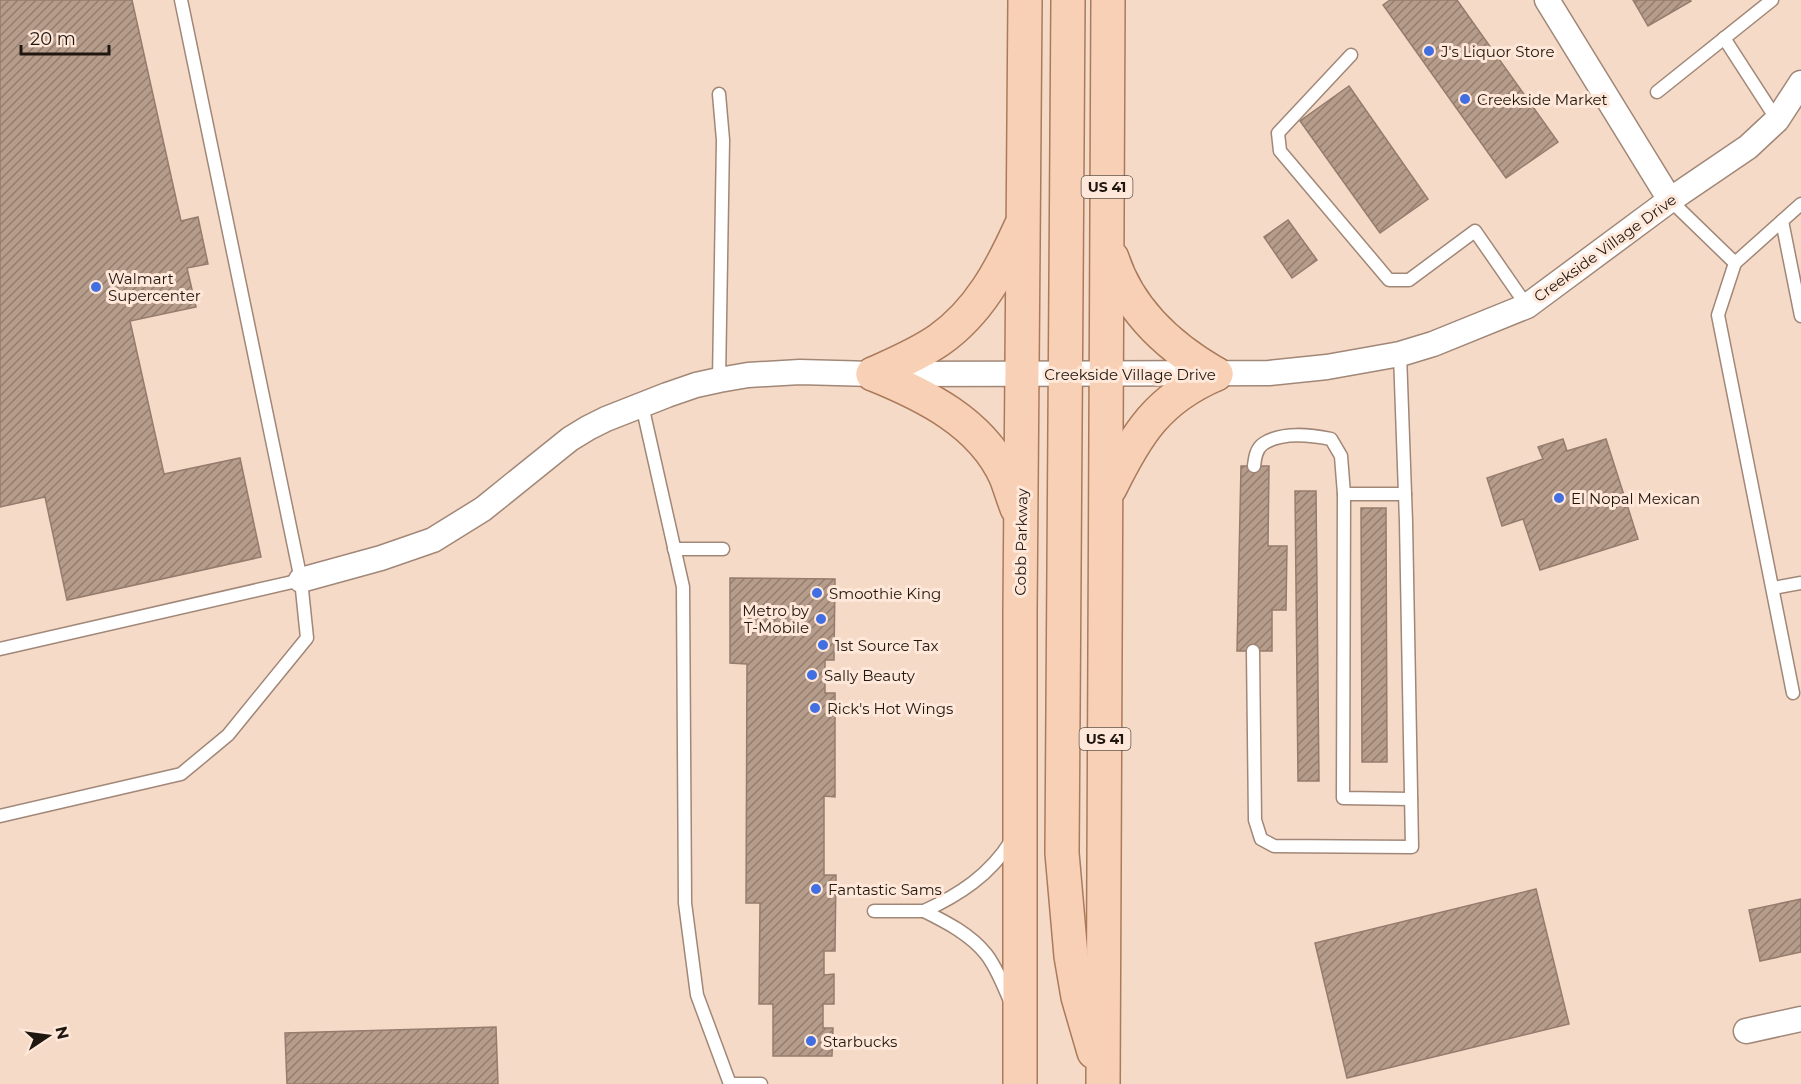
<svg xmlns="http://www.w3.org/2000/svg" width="1801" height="1084" viewBox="0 0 1801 1084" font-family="Montserrat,sans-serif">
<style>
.building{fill:url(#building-hatch);stroke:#967c6c;stroke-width:1.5}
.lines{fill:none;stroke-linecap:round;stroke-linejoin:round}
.service-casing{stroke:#a18777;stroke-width:15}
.minor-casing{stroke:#a18777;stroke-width:27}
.primary-casing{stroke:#aa7b5b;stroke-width:36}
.service{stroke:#fff;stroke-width:12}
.minor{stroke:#fff;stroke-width:24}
.primary{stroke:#f8d0b5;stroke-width:33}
.poi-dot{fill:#416fe1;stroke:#ffe8d9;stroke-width:2}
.labels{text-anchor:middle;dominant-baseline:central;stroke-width:6;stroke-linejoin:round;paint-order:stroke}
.shield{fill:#ffe8d9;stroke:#63564c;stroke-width:1.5}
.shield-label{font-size:14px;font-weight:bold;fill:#201710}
.poi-label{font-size:15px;fill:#201710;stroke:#ffe8d9;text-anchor:start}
.street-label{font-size:15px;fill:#201710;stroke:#ffe8d9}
</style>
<defs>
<pattern id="building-hatch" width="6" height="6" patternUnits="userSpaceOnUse" patternTransform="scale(1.5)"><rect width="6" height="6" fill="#b69c8b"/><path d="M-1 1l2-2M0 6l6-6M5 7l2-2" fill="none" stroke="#947e70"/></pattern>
</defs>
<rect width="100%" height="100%" fill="#f6dac8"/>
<g class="building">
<polygon points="0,0 132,0 181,221 198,217 208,264 187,268 196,307 130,321 164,474 240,458 261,557 67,600 45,497 0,507"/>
<polygon points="1390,0 1457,0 1558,142 1506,178 1383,5"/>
<polygon points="1633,0 1690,0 1691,1 1648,26"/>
<polygon points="1349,86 1428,199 1380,233 1300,121"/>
<polygon points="1288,220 1317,260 1292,278 1264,237"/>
<polygon points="1563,439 1567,451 1606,439 1638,539 1540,570 1523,519 1502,526 1487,478 1543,459 1538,447"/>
<polygon points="1241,466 1269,466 1268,546 1287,546 1286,610 1272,610 1272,651 1237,651"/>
<polygon points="1295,491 1316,491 1319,781 1298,781"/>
<polygon points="1361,508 1386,508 1387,762 1362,762"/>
<polygon points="730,578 835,579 834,660 825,660 825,693 835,693 835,797 824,796 824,875 836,875 835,951 824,951 824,975 834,974 834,1004 823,1004 823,1028 833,1028 832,1056 773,1056 773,1004 759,1004 760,903 746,903 747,664 730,663"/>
<polygon points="1536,889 1569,1024 1347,1078 1315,943"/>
<polygon points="1801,899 1801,952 1760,961 1749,910"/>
<polygon points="496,1027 498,1084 287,1084 285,1033"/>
</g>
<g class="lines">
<g class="service-casing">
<g id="service">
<polyline points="1724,38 1777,120"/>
<polyline points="1351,55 1278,133 1280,151 1389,280 1409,280 1475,231 1527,306"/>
<polyline points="1657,92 1772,0"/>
<polyline points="1670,200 1735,263 1801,204"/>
<polyline points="1782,221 1801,316"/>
<polyline points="1735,263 1718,315 1793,693"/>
<polyline points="719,380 723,140 719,94"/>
<polyline points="642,405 683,587 685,903 697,995 730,1084"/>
<path d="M1254 466C1255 458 1256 449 1263 444 1282 431 1311 435 1331 439L1341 456 1344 494H1405"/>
<polyline points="1344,494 1343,798 1411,799"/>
<polyline points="674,549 723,549"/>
<polyline points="1773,588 1801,583"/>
<polyline points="0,649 301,580"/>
<polyline points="1253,651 1255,820 1261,839 1274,846 1412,847 1406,522 1400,354"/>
<polyline points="0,816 181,774 228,735 307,638 301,580 181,0"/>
<polyline points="874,911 924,911"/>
<path d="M1010 1001C1003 985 997 968 986 954 970 934 946 922 924 911 959 895 990 875 1011 841"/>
<polyline points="730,1084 761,1084"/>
</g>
</g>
<g class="minor-casing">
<g id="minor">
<polyline points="1547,0 1670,200"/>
<polyline points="301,580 381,558 433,540 483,509 570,439 588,428 606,419 667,395 696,385 719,380 748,375 800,372 873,374 1269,373 1327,367 1400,354 1433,344 1527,306 1670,200 1748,147 1777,120 1801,83"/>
<polyline points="1746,1031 1801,1019"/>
</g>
</g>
<g class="primary-casing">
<g id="primary">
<polyline points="1068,0 1062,853 1071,956 1078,997 1094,1052"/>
<path d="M1112 258C1129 311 1169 347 1216 374"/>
<path d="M873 374C895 364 919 354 939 340 979 312 1001 270 1021 226"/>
<path d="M873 374C925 395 982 423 1006 477 1010 487 1013 498 1017 508"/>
<path d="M1110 488C1137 433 1158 399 1216 374"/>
<polyline points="1020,1084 1020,611 1025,0"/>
<polyline points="1103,1084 1108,0"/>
</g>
</g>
<use href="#service" class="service"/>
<use href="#minor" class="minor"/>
<use href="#primary" class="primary"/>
</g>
<g class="poi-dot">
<circle cx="1429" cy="51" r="6"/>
<circle cx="1465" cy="99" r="6"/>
<circle cx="96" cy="287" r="6"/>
<circle cx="1559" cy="498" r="6"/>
<circle cx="817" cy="593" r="6"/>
<circle cx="821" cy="619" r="6"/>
<circle cx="823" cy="645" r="6"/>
<circle cx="812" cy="675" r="6"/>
<circle cx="815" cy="708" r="6"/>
<circle cx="816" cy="889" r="6"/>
<circle cx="811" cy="1041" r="6"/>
</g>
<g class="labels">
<g class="shield">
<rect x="1081.5" y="176" width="51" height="22" rx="4.5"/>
<rect x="1079.5" y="728" width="51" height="22" rx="4.5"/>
</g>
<g class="shield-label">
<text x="1107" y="187">US 41</text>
<text x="1105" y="739">US 41</text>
</g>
<g class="poi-label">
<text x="1441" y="51">J's Liquor Store</text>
<text x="1477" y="99">Creekside Market</text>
<text x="108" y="278">Walmart<tspan x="108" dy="17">Supercenter</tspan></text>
<text x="1571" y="498">El Nopal Mexican</text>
<text x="829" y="593">Smoothie King</text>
<text x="809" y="610" text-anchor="end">Metro by<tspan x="809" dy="17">T-Mobile</tspan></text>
<text x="835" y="645">1st Source Tax</text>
<text x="824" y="675">Sally Beauty</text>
<text x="827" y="708">Rick's Hot Wings</text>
<text x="828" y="889">Fantastic Sams</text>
<text x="823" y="1041">Starbucks</text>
</g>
<g class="street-label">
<text transform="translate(1605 248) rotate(-36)">Creekside Village Drive</text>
<text x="1130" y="374">Creekside Village Drive</text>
<text transform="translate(1021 542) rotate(-89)">Cobb Parkway</text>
</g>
</g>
<g transform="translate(48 1036) rotate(77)" stroke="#ffe8d9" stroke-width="4.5" paint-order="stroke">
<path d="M0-4.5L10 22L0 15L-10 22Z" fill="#201710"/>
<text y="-9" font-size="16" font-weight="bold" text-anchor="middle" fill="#201710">N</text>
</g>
<path d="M21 45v9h88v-9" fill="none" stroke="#201710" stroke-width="3"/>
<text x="30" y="45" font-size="18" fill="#201710" stroke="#ffe8d9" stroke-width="4.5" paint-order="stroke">20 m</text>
</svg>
